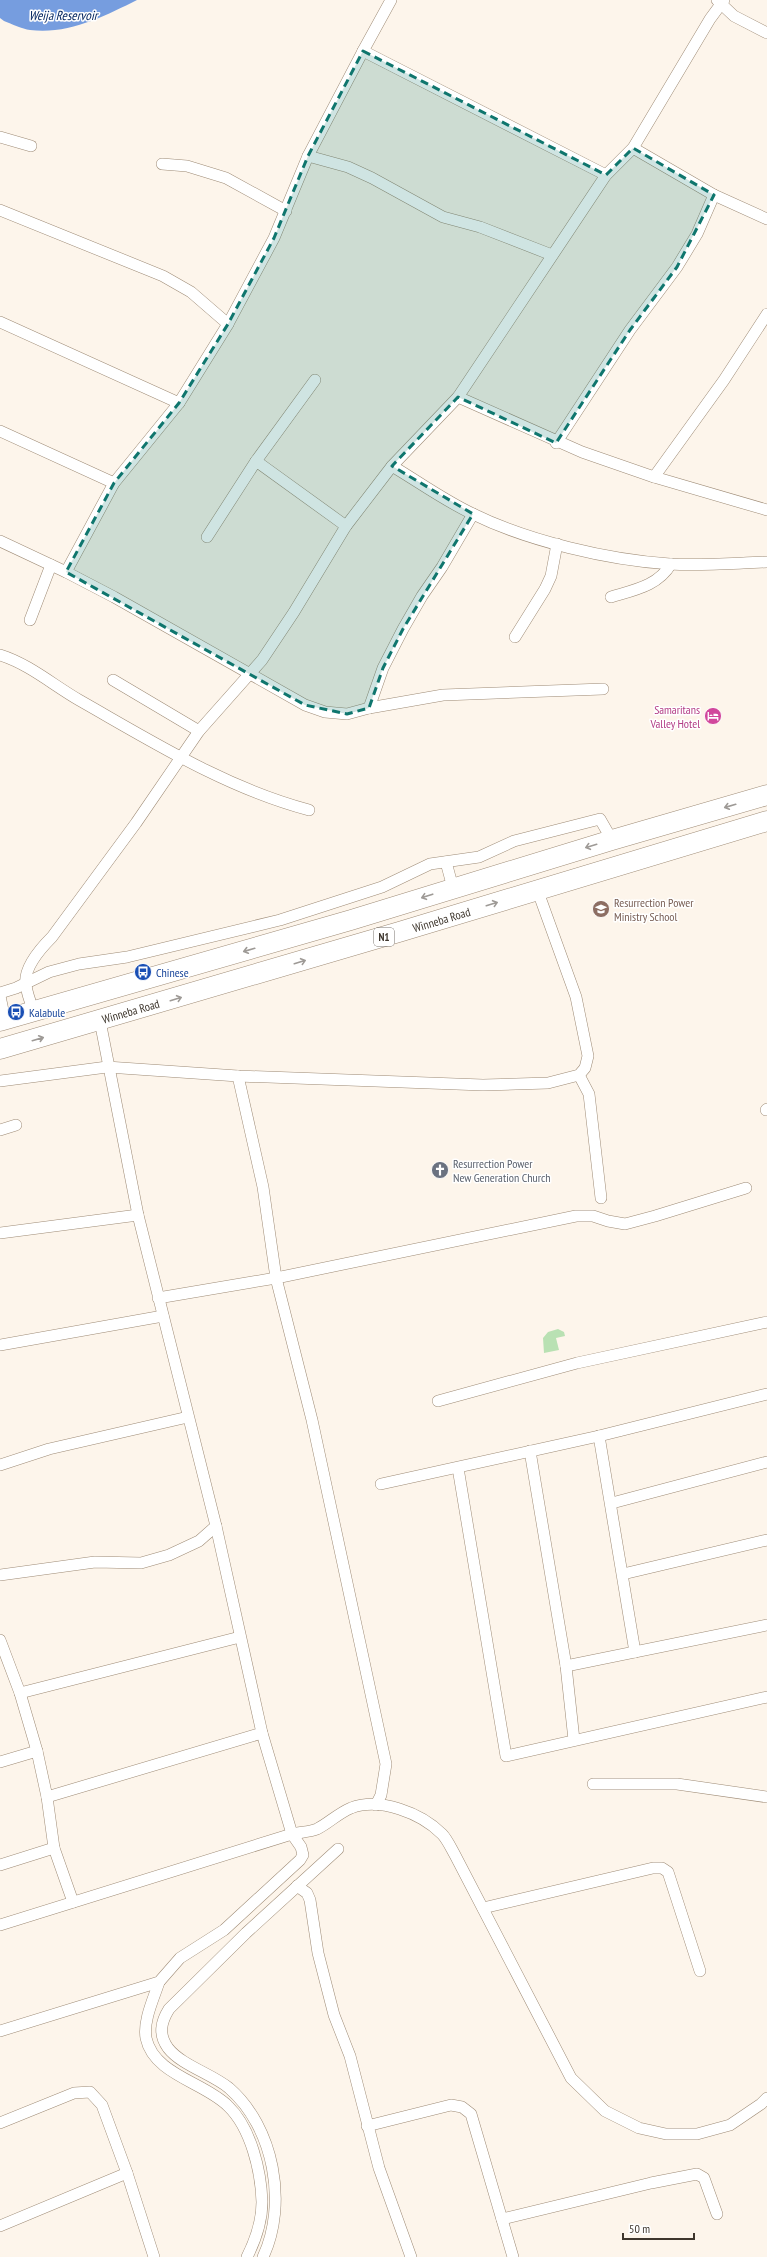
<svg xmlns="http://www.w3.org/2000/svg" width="767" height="2257" viewBox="0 0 767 2257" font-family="'PT Sans Narrow',sans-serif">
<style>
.grass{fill:#b9e1b3}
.water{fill:#769ddf}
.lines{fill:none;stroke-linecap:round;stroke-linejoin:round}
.street-casing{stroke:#9e8b76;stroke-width:12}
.highway-casing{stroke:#9e8b76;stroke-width:21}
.street{stroke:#fff;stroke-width:11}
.highway{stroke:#fff;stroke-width:20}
.oneway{stroke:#9e9a96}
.marked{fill:#0f766e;fill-opacity:0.2;stroke:#0f766e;stroke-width:3;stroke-dasharray:8 5;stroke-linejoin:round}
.labels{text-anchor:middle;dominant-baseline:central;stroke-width:3;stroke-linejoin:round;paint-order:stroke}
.shield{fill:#fff;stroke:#78726c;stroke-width:1}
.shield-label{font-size:11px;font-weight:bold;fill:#3e362d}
.hotel-label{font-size:12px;fill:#b23c85;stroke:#fff;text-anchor:end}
.education-label{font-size:12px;fill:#785e54;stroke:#fff;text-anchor:start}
.street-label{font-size:12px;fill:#3e362d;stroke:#fff}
.transit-label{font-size:12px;fill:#164399;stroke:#fff;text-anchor:start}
.worship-label{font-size:12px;fill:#5b616d;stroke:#fff;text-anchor:start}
.water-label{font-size:13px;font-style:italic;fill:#052660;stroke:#fff}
</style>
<rect width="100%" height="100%" fill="#fdf5eb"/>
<polygon class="grass" points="558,1329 564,1332 565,1336 556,1338 559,1350 544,1353 543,1338 548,1332"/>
<path class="water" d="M0 0H137C105 16 68 35 30 30 22 29 12 24 4 21L0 18Z"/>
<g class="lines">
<g class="street-casing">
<g id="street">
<polyline points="391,0 363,51 606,175"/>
<polyline points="717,0 734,16 767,33"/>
<polyline points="0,137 31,146"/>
<polyline points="308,156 348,167 372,178 443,217 480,227 552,255"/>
<polyline points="162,164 187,166 226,178 286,211"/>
<polyline points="714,195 767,219"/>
<polyline points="0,210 163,276 191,292 228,324"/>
<polyline points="0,322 179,403"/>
<polyline points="458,397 582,452 654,477 767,510"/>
<polyline points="0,431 114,483"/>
<polyline points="556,443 630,330 677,267 697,234 714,195 633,148"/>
<polyline points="256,461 315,380"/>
<path d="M392 466C419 482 445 501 473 514 528 541 608 560 670 564 702 566 735 563 767 562"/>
<polyline points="654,477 724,380 767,314"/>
<polyline points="207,537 256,461 346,526"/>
<polyline points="0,541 66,572 114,597 305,705 325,712 347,714 369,708 443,695 603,689"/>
<polyline points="66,572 114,483 179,403 228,324 274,238 308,156 363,51"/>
<path d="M611 597C634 590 658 586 671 564"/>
<polyline points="30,620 51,565"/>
<polyline points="515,637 545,589 551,576 557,544"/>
<path d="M0 655C29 664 53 685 79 700 153 742 226 788 309 810"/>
<polyline points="113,680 199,731"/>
<polyline points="369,708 383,668 403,629 422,596 442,567 473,514"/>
<polyline points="446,862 453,888"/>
<polyline points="0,993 16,988 49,972 79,964 127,957 280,920 382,887 430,864 479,857 514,841 600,819 612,840"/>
<polyline points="0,996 5,1020"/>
<path d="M34 1012C31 1004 27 994 26 985 23 968 41 948 52 937L136 823 199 731 262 660 294 612 346 526 392 466 458 397 606 175 633 148 710 19 724 0"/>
<polyline points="579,1075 589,1094 601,1198"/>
<polyline points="238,1076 263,1187 276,1278 312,1420 386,1764 381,1795 376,1805"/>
<polyline points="0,1081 107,1067 238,1076 483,1085 548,1083 579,1075 585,1068 588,1056 576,997 537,889"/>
<polyline points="766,1110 767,1109"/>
<polyline points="0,1130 16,1125"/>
<polyline points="0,1233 138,1215"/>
<polyline points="158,1298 276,1278 576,1216 593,1216 608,1221 625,1224 655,1216 746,1188"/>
<polyline points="0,1345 163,1316"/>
<polyline points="438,1401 577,1363 767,1322"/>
<polyline points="599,1436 635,1652"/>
<polyline points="530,1451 566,1666 574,1740"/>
<polyline points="0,1465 49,1449 188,1417"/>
<polyline points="458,1468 506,1756 767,1697"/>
<polyline points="381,1484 599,1436 767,1394"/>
<polyline points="612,1503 767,1462"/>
<polyline points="623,1574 767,1540"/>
<polyline points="0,1575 95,1562 141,1563 169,1555 199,1541 216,1526"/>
<polyline points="0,1640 20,1693 37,1751 47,1797 54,1848 73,1902"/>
<polyline points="566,1666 767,1625"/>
<polyline points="20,1693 240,1637"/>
<polyline points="0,1762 37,1751"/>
<polyline points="593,1784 677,1784 767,1797"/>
<polyline points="47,1797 262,1733"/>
<polyline points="0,1865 54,1848"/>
<polyline points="297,1886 307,1893 310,1900 318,1953 334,2015 350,2056 379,2168 411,2257"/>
<polyline points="483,1908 653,1868 662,1868 668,1872 700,1971"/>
<path d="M0 1925 292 1834C300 1832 310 1832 317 1829 329 1823 337 1814 351 1808 380 1797 421 1813 442 1834 447 1839 451 1848 455 1855L571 2078 605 2111 639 2128 666 2134H697L730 2125 761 2104 767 2098"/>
<path d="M159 1982C154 1998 143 2020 146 2038 154 2075 204 2082 228 2106 251 2128 261 2171 262 2202 262 2220 255 2241 247 2257"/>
<polyline points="0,2031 159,1982 180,1958 224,1930 300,1860 303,1855 301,1847 292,1834 262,1733 216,1526 138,1215 100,1021"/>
<polyline points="0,2123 74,2093 90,2092 102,2105 127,2173 154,2257"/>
<polyline points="367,2126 451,2105 462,2107 471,2114 513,2257"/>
<polyline points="502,2219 651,2183 697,2174 704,2178 717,2214"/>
<polyline points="0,2226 127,2173"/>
<path d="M263 2257C288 2204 274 2127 229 2088 212 2074 181 2065 168 2048 158 2034 161 2022 169 2009L246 1933 338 1849"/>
</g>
</g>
<g class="highway-casing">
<g id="highway">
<polyline points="0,1021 351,920 612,840 767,795"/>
<path id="s1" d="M0 1049 399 932 767 821"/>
</g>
</g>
<use href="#street" class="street"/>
<use href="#highway" class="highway"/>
</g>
<defs><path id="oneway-shaft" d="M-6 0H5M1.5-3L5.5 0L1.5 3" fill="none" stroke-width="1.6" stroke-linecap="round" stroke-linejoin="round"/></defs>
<g class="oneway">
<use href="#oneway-shaft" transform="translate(730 806) rotate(164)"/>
<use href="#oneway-shaft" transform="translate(591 846) rotate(163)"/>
<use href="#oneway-shaft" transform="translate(427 896) rotate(162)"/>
<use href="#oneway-shaft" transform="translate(492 904) rotate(-17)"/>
<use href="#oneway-shaft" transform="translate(249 950) rotate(164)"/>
<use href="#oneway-shaft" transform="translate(300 962) rotate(-17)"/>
<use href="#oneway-shaft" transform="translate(176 999) rotate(-17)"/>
<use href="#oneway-shaft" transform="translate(38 1039) rotate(-16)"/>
</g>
<path class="marked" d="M363 51 606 175 633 148 714 195 677 267 630 330 556 443 458 397 392 466 473 514 403 629 383 668 369 708 347 714 305 705 66 572 114 483 179 403 228 324 274 238 308 156Z"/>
<defs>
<g id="hotel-disc" transform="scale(0.9)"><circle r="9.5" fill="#d1479c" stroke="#fff"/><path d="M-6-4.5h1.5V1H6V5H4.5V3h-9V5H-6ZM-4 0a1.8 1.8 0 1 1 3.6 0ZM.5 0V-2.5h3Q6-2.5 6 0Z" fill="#fff"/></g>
<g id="school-disc" transform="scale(0.9)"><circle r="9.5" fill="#8d6e63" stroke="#fff"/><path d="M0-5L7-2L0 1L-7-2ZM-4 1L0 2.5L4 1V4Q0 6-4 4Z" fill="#fff"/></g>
<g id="bus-disc" transform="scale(0.9)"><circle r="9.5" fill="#1a4fb4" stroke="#fff"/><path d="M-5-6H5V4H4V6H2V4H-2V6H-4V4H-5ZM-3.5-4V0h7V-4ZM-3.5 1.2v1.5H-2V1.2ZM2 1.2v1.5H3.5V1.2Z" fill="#fff"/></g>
<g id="church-disc" transform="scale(0.9)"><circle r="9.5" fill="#6b7280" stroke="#fff"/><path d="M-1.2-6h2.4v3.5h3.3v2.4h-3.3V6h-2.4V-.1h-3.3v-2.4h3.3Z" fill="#fff"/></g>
</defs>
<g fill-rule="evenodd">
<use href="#hotel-disc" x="713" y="716"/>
<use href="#school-disc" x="601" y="909"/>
<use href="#bus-disc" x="143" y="972"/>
<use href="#bus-disc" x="16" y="1012"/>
<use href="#church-disc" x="440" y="1170"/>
</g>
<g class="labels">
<rect class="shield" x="374" y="928" width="20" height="18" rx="3"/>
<g class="shield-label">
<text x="384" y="937">N1</text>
</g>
<g class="hotel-label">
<text x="700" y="709">Samaritans<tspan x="700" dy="14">Valley Hotel</tspan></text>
</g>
<g class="education-label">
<text x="614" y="902">Resurrection Power<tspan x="614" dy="14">Ministry School</tspan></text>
</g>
<g class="street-label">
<text stroke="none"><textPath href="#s1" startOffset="460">Winneba Road</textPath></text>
<text stroke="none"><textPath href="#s1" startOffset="136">Winneba Road</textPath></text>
</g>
<g class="transit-label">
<text x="156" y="972">Chinese</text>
<text x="29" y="1012">Kalabule</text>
</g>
<g class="worship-label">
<text x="453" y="1163">Resurrection Power<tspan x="453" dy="14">New Generation Church</tspan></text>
</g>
<g class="water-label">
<text x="63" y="15">Weija Reservoir</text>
</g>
</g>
<path d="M623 2233v6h71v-6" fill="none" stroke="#3e362d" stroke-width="2"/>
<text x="629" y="2233" font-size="12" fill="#3e362d" stroke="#ffffff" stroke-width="3" paint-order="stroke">50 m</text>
</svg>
